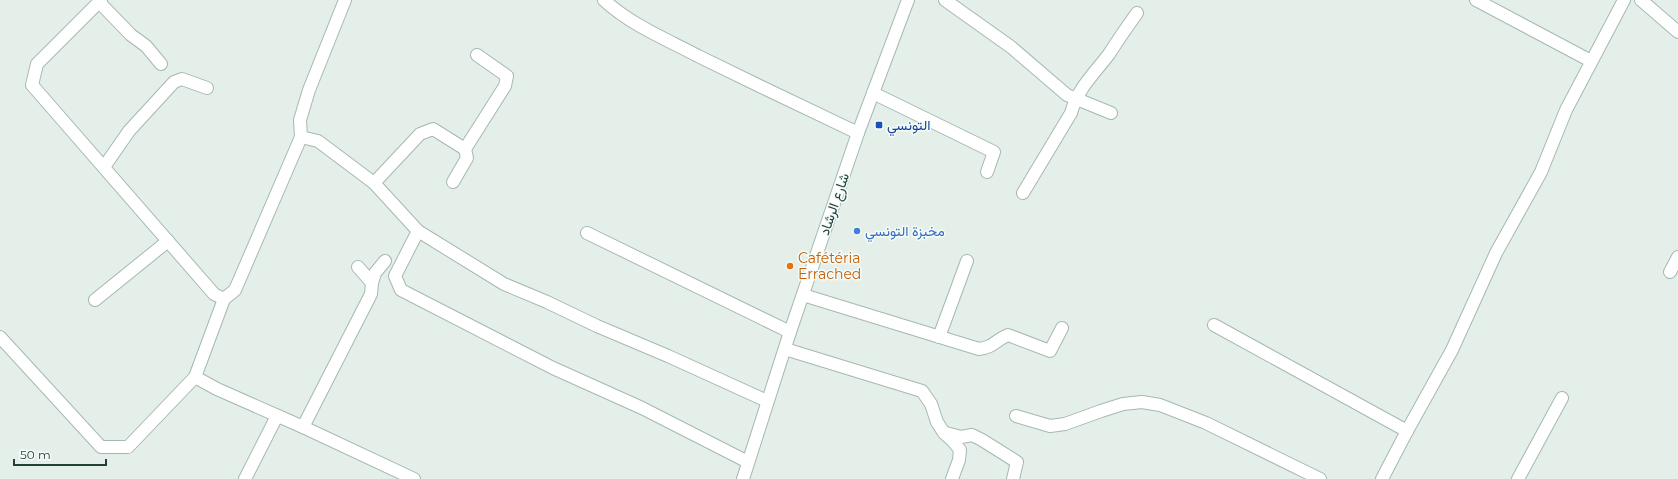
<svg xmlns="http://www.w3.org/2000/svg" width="1678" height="479" viewBox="0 0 1678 479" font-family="Montserrat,Vazirmatn,sans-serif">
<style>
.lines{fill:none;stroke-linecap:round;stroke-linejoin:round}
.minor-casing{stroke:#a6b8b2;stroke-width:14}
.tertiary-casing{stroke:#a6b8b2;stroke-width:14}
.minor{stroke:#fff;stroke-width:12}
.tertiary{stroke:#fff;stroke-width:12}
.transit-dot{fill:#1a4fb4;stroke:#f5fbf8;stroke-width:1.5}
.shop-dot{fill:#3f7fe0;stroke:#f5fbf8;stroke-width:1.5}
.food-dot{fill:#e8710a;stroke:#f5fbf8;stroke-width:1.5}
.labels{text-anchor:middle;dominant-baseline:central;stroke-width:3;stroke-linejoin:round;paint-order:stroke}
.transit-label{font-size:14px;fill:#164399;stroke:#f5fbf8;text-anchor:start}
.street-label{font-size:14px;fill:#21423a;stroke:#f5fbf8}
.shop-label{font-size:14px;fill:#366cbe;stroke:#f5fbf8;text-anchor:start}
.food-label{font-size:14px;fill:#c56008;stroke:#f5fbf8;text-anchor:start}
</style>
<rect width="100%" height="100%" fill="#e4efea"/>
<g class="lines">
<g class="minor-casing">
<g id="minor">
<polyline points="101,0 37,64 32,85 214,294 224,299 195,377 217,389 303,427 414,479"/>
<path d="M604 0C631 25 666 39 698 56 751 82 805 108 858 133"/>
<polyline points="945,0 1011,47 1067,95 1111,113"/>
<polyline points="1476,0 1591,61"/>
<polyline points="1641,0 1678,32"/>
<polyline points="99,2 131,35 146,46 161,64"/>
<polyline points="873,93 994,152 987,172"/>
<polyline points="301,137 318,141 374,183 418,231 395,276 401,290 553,368 642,408 748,462"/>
<polyline points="104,167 129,131 174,82 182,79 207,88"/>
<polyline points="453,182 467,158 465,149"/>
<polyline points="374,183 420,134 433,129 465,149 505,86 507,76 477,55"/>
<path d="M1023 193 1071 113C1078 88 1094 74 1109 54 1118 40 1127 27 1137 13"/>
<polyline points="418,231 504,284 547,302 597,326 668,356 767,401"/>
<polyline points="587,233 790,332"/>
<polyline points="1670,272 1678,257"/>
<polyline points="372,283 375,273 385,261"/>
<path d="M803 295 979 349C994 347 994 341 1008 335L1050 351 1062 328"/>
<polyline points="224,299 235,290 301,137 300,120 309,90 345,0"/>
<polyline points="95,300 168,241"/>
<polyline points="1214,325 1407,431"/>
<polyline points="0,337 101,447 128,447 195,377"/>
<polyline points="939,337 967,261"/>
<polyline points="785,349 922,391 931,404 937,422 944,433 953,441 960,450 959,460 952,479"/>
<polyline points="1016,416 1050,426 1065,424 1101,411 1123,404 1142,402 1160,405 1206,423 1320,479"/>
<polyline points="303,427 371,294 372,283 358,267"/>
<polyline points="946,433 961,437 972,435 982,440 1017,462 1013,479"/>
<polyline points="245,479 277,416"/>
<polyline points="1382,479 1407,431 1452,350 1496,253 1541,172 1566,110 1624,0"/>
<polyline points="1518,479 1562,398"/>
</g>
</g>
<g class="tertiary-casing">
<polyline id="tertiary" points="743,479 790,332 858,133 908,0"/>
</g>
<use href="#minor" class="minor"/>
<use href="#tertiary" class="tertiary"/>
</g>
<rect class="transit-dot" x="875" y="121" width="8" height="8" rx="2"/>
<circle class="shop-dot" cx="857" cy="231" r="4"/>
<circle class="food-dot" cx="790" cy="266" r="4"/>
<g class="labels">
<g class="transit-label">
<text x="887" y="125">التونسي</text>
</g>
<g class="street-label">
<text transform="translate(834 204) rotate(-71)">شارع الرشاد</text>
</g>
<g class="shop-label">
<text x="865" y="231">مخبزة التونسي</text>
</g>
<g class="food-label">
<text x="798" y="258">Cafétéria<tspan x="798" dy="16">Errached</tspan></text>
</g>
</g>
<path d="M14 459v6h92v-6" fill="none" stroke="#21423a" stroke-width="2"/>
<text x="20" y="459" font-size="12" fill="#21423a" stroke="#f5fbf8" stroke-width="3" paint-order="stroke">50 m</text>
</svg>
